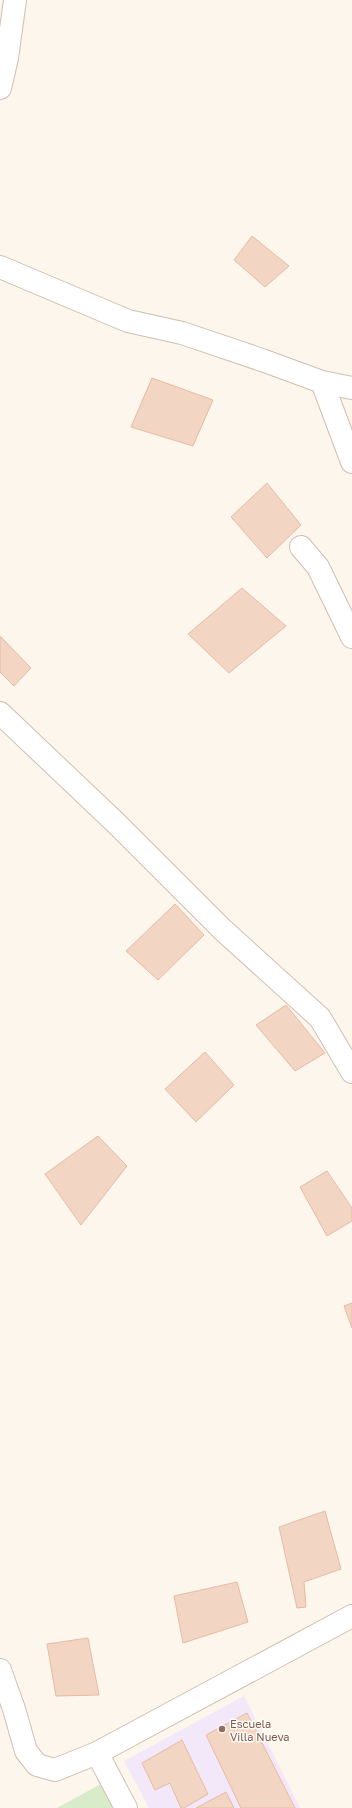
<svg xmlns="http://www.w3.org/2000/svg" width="352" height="1808" viewBox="0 0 352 1808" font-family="'Golos Text',sans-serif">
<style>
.education{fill:#f3e8fa}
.green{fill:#d8ecc9}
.building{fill:#f3d5c3;stroke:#e6bba3}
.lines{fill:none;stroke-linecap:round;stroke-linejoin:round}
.minor-casing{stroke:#d1beb0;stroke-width:24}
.minor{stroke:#fff;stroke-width:22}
.education-dot{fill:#8d6e63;stroke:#fffaf3;stroke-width:1.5}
.labels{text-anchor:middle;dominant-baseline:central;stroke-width:3;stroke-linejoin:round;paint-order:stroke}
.education-label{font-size:11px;fill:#785e54;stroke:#fffaf3;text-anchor:start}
</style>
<rect width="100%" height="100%" fill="#fdf6ec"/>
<polygon class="education" points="244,1696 300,1808 234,1808 226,1792 197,1808 149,1808 124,1761"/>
<polygon class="green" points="110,1779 125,1808 57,1808"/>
<g class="building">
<polygon points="252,236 289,266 265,287 234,260"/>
<polygon points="152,378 213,400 193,446 131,427"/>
<polygon points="267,483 301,525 267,558 231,517"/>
<polygon points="242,588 286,626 229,673 188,634"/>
<polygon points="0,636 31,668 14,686 0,672"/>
<polygon points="175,904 204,935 158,980 126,951"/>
<polygon points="286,1005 325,1053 295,1071 256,1025"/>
<polygon points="205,1052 234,1085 196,1122 165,1089"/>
<polygon points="98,1136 127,1166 81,1225 45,1174"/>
<polygon points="327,1171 352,1208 352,1221 327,1236 300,1187"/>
<polygon points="352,1303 352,1328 344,1306"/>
<polygon points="325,1511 341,1569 304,1582 306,1607 297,1608 279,1527"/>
<polygon points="237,1582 248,1622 183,1643 174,1596"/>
<polygon points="88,1638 99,1695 56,1696 47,1644"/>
<polygon points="247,1713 295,1808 241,1808 206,1735"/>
<polygon points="182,1740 208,1794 184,1808 181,1808 170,1783 155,1790 142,1763"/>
<polygon points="226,1792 234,1808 196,1808"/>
</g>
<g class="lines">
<g class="minor-casing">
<g id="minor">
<polyline points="0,88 7,58 15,0"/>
<polyline points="0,267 128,321 182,333 262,360 322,382 352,388"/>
<polyline points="322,382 352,462"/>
<polyline points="301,547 318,567 352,637"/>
<polyline points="0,713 118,825 223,930 320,1018 352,1072"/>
<polyline points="0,1670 14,1709 26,1751 37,1765 55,1770 97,1753 352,1616"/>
<polyline points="97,1753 126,1808"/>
</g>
</g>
<use href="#minor" class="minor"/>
</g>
<circle class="education-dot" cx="222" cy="1729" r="4"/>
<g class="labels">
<g class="education-label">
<text x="230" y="1723">Escuela<tspan x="230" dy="13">Villa Nueva</tspan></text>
</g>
</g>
</svg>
